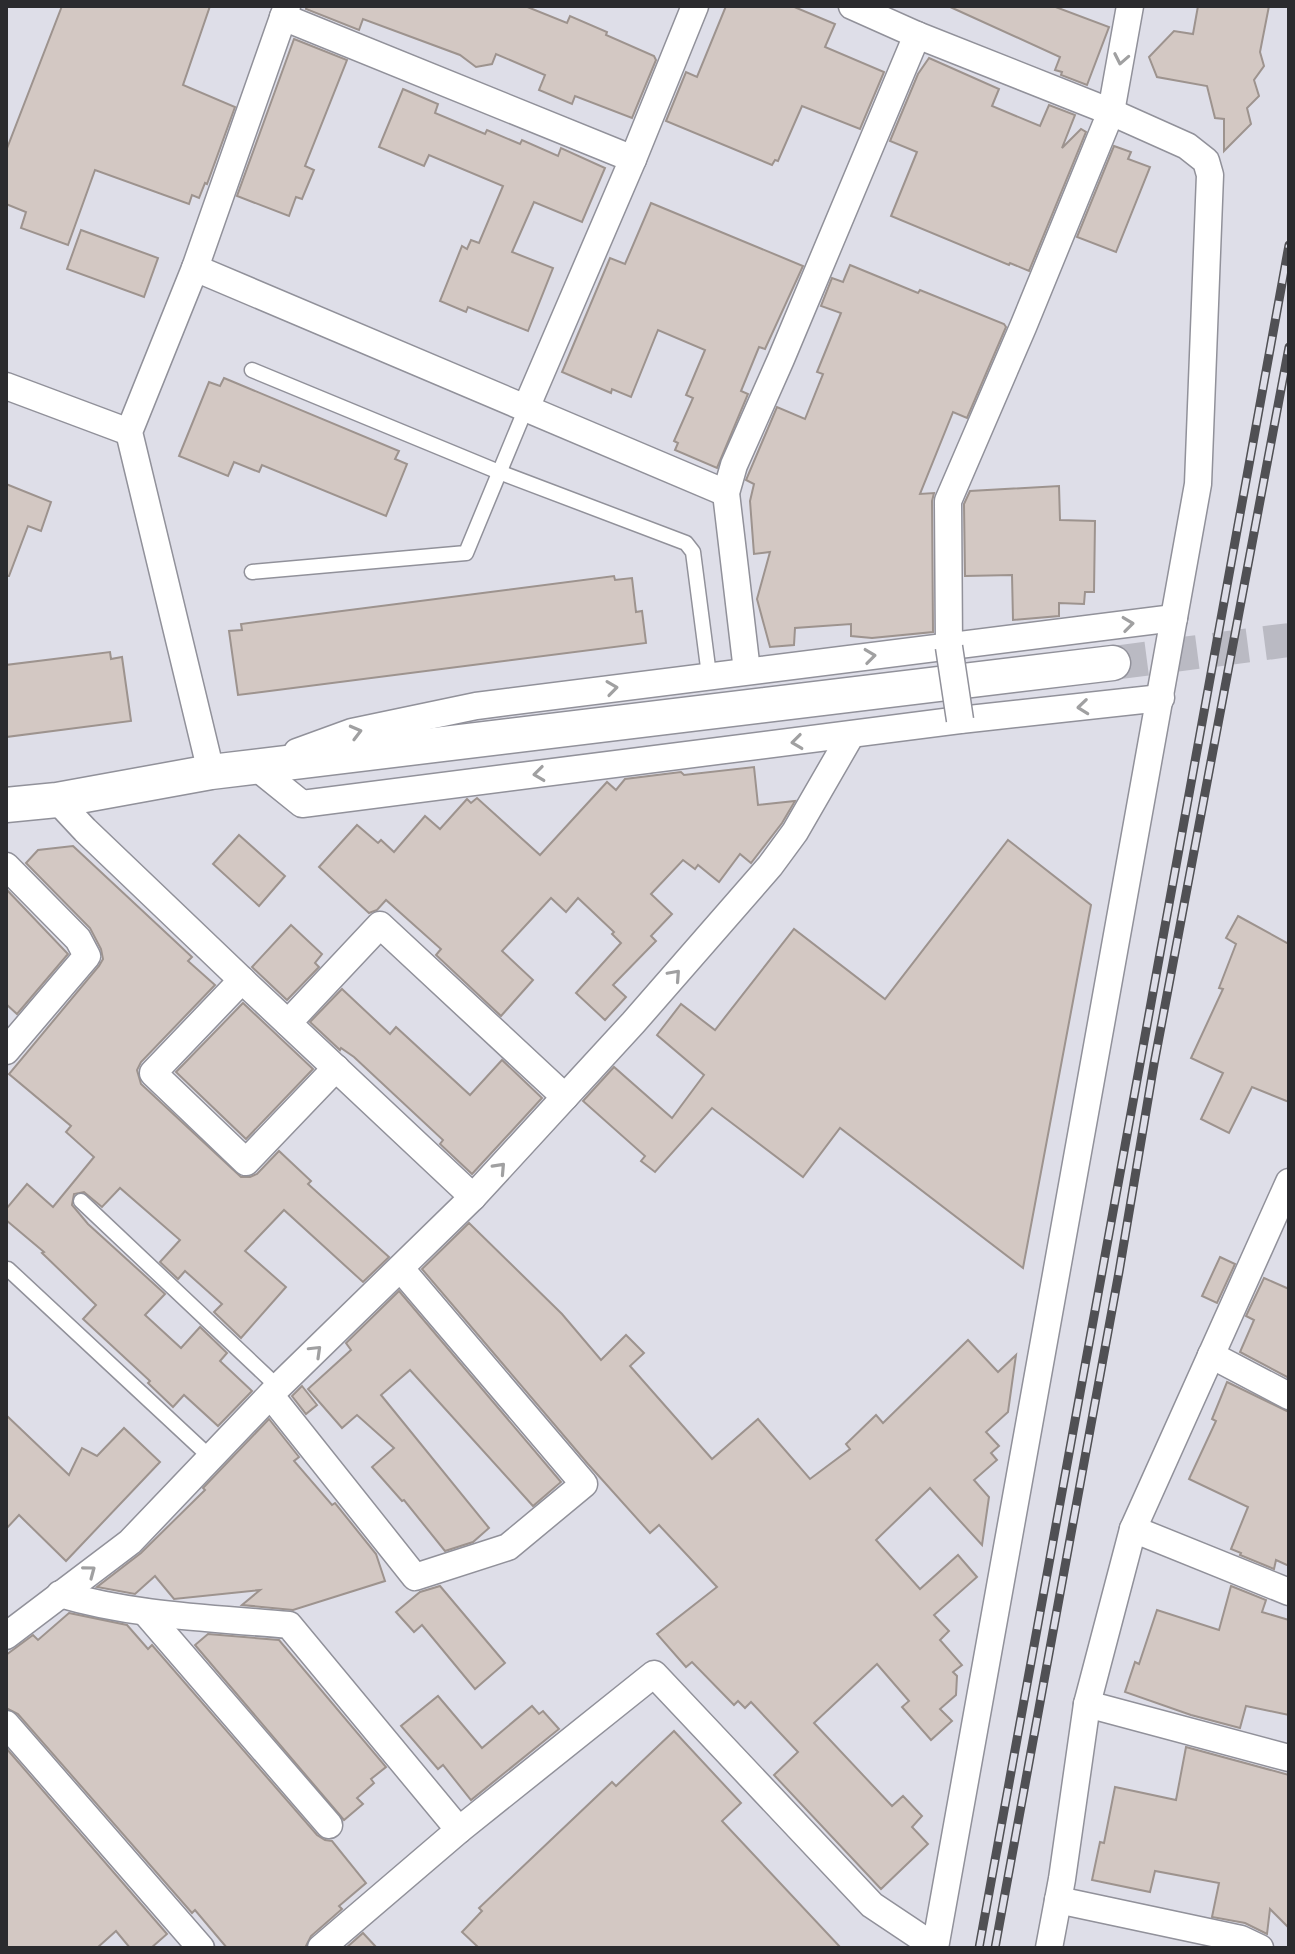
<svg xmlns="http://www.w3.org/2000/svg" width="1295" height="1954" viewBox="0 0 1295 1954" font-family="'Source Sans 3',sans-serif">
<style>
.building{fill:#d3c8c3;stroke:#9d938e;stroke-width:2}
.lines{fill:none;stroke-linecap:round;stroke-linejoin:round}
.tertiary-tunnel{stroke:#babac3;stroke-width:34;stroke-dasharray:34 17;stroke-linecap:butt}
.service-casing{stroke:#91919a;stroke-width:17}
.minor-casing{stroke:#91919a;stroke-width:29}
.tertiary-casing{stroke:#91919a;stroke-width:37}
.service{stroke:#fff;stroke-width:14}
.minor{stroke:#fff;stroke-width:26}
.tertiary{stroke:#fff;stroke-width:34}
.rail-casing{stroke:#505054;stroke-width:9}
.rail{stroke:#dedee8;stroke-width:6;stroke-dasharray:18;stroke-linecap:butt}
.minor-bridge-casing{stroke:#91919a;stroke-width:29;stroke-linecap:butt}
.minor-bridge{stroke:#fff;stroke-width:26}
.oneway{stroke:#a0a0a1}
</style>
<rect width="100%" height="100%" fill="#dedee8"/>
<g class="building">
<polygon points="62,6 210,6 183,85 235,107 207,184 205,183 199,198 192,195 189,204 95,170 68,245 21,228 26,212 6,204 6,151"/>
<polygon points="307,6 525,6 567,23 570,16 607,32 606,35 654,56 656,60 632,118 575,96 572,104 539,90 545,75 496,54 492,64 476,67 460,55 363,19 359,30 306,9"/>
<polygon points="726,6 792,6 835,24 825,47 884,72 860,129 802,106 778,161 775,160 772,165 666,121 686,72 697,77"/>
<polygon points="948,6 1053,6 1109,27 1087,85 1061,75 1062,72 1055,70 1060,57"/>
<polygon points="1198,6 1269,6 1260,52 1264,66 1254,80 1259,96 1247,108 1251,124 1224,151 1224,119 1215,118 1207,86 1157,77 1149,57 1174,31 1193,34"/>
<polygon points="294,39 347,60 305,166 314,170 302,199 296,197 289,216 237,196"/>
<polygon points="929,58 999,89 992,106 1040,126 1049,105 1075,115 1062,148 1081,129 1086,132 1029,271 1010,263 1009,265 891,216 917,152 890,141 918,74"/>
<polygon points="403,89 438,104 435,113 485,134 487,130 520,144 522,140 558,156 561,148 605,168 582,222 534,202 512,252 553,268 528,331 468,307 466,312 440,301 462,246 467,249 471,240 479,243 503,186 429,155 424,166 379,147"/>
<polygon points="1114,146 1131,152 1128,159 1150,167 1116,252 1077,237"/>
<polygon points="651,203 803,266 765,349 759,347 741,391 748,394 717,468 675,450 678,443 674,441 693,398 686,395 705,350 658,330 631,397 612,389 611,393 562,372 610,258 625,264"/>
<polygon points="81,230 158,258 144,297 67,269"/>
<polygon points="850,265 918,293 920,290 1004,324 1006,327 967,418 953,412 920,494 934,493 932,501 933,632 872,638 851,636 851,624 795,628 794,645 770,647 757,599 770,552 754,554 750,501 754,484 746,480 777,407 805,419 823,374 817,372 841,313 821,306 832,278 843,282"/>
<polygon points="224,378 399,451 395,459 407,464 386,516 262,465 259,472 234,462 228,476 179,456 209,382 220,386"/>
<polygon points="6,484 51,502 41,531 28,526 9,576 6,576"/>
<polygon points="1059,486 1060,520 1095,521 1094,592 1085,592 1084,604 1059,603 1059,616 1013,620 1012,575 965,576 964,504 970,491"/>
<polygon points="614,576 615,580 632,578 636,612 642,611 646,643 238,695 229,631 242,630 241,624"/>
<polygon points="110,652 111,659 122,657 131,721 6,737 6,665"/>
<polygon points="754,767 758,805 795,801 782,823 751,863 740,854 719,882 698,865 695,869 683,860 651,894 672,914 651,936 656,941 613,985 626,997 605,1020 576,993 621,943 612,934 614,932 578,898 566,912 551,898 502,951 533,980 501,1016 436,955 441,949 386,900 377,910 369,913 319,867 357,825 378,843 381,840 394,852 425,816 440,829 467,799 471,803 477,798 540,855 607,782 616,790 625,779 681,772 684,775"/>
<polygon points="239,835 285,876 259,906 213,864"/>
<polygon points="1008,840 1091,905 1023,1268 840,1128 803,1177 712,1108 655,1172 641,1161 645,1156 583,1101 614,1067 672,1118 704,1075 657,1035 681,1004 715,1030 794,929 885,999"/>
<polygon points="73,846 192,957 188,961 215,985 141,1062 137,1070 141,1084 241,1177 250,1177 257,1174 279,1151 311,1181 308,1184 389,1257 363,1282 284,1210 245,1251 286,1287 241,1338 214,1312 222,1304 185,1271 178,1279 160,1262 180,1240 120,1188 102,1207 84,1192 74,1194 72,1205 88,1224 165,1294 145,1315 181,1348 200,1327 227,1353 220,1361 252,1391 218,1426 184,1395 173,1407 148,1383 150,1381 83,1319 96,1305 42,1253 44,1252 6,1220 6,1209 27,1184 53,1207 94,1157 66,1132 71,1126 9,1074 99,966 103,959 101,949 90,928 26,863 38,850"/>
<polygon points="6,889 68,954 17,1014 6,1004"/>
<polygon points="1238,916 1289,944 1289,1102 1252,1087 1229,1133 1201,1119 1223,1073 1191,1058 1223,989 1219,988 1236,944 1226,938"/>
<polygon points="291,925 322,954 315,963 319,967 287,1000 252,967"/>
<polygon points="342,989 390,1034 396,1027 470,1095 502,1060 542,1098 472,1174 440,1144 443,1140 354,1057 341,1048 340,1050 310,1022"/>
<polygon points="243,1003 313,1069 246,1139 176,1072"/>
<polygon points="469,1223 562,1314 601,1360 626,1335 644,1353 630,1366 712,1459 758,1419 810,1479 850,1449 846,1444 876,1415 883,1423 968,1340 998,1372 1016,1355 1008,1412 986,1432 999,1446 991,1453 997,1460 974,1480 989,1497 982,1545 930,1488 876,1540 920,1589 958,1555 977,1577 934,1615 949,1631 940,1640 962,1665 953,1672 957,1676 956,1695 940,1709 952,1721 931,1740 902,1707 909,1701 877,1664 814,1723 892,1806 903,1796 922,1816 912,1827 928,1844 881,1889 774,1775 798,1752 751,1702 745,1708 738,1701 734,1705 692,1662 686,1667 657,1634 717,1587 659,1525 650,1533 588,1464 422,1269"/>
<polygon points="1220,1257 1235,1264 1217,1303 1202,1296"/>
<polygon points="1264,1278 1289,1289 1289,1378 1240,1352 1254,1320 1246,1316"/>
<polygon points="399,1291 561,1482 533,1506 410,1370 381,1395 489,1528 473,1542 445,1551 404,1500 402,1501 372,1467 394,1448 357,1415 342,1428 308,1389 351,1350 346,1343"/>
<polygon points="1227,1382 1289,1412 1289,1566 1276,1560 1274,1569 1240,1555 1241,1553 1231,1549 1248,1507 1189,1479 1216,1421 1212,1419"/>
<polygon points="302,1386 317,1405 306,1414 292,1396"/>
<polygon points="6,1415 69,1475 82,1448 97,1456 124,1428 160,1462 66,1561 19,1515 6,1529"/>
<polygon points="269,1419 299,1457 294,1461 332,1505 335,1503 376,1554 385,1581 293,1610 242,1605 260,1590 174,1599 155,1576 135,1594 97,1587 141,1553 205,1490 203,1488"/>
<polygon points="440,1586 505,1663 475,1689 422,1625 414,1632 396,1612 420,1592"/>
<polygon points="1231,1586 1266,1600 1262,1612 1289,1620 1289,1715 1246,1706 1240,1728 1191,1715 1125,1692 1135,1662 1139,1664 1157,1610 1219,1630"/>
<polygon points="69,1613 127,1625 148,1649 152,1645 317,1835 325,1840 332,1841 366,1883 339,1906 342,1909 311,1936 305,1948 227,1948 195,1910 192,1913 18,1714 6,1708 6,1655 33,1635 38,1640"/>
<polygon points="208,1634 279,1640 386,1767 371,1779 374,1783 357,1798 363,1804 344,1820 195,1645"/>
<polygon points="438,1696 482,1748 532,1706 539,1714 543,1711 559,1729 471,1800 443,1765 438,1769 401,1726"/>
<polygon points="674,1731 741,1803 722,1821 841,1948 479,1948 462,1932 482,1911 479,1908 612,1782 616,1786"/>
<polygon points="1186,1747 1289,1775 1289,1928 1270,1909 1267,1934 1245,1923 1212,1917 1219,1883 1155,1871 1150,1892 1092,1880 1100,1842 1104,1843 1115,1787 1176,1800"/>
<polygon points="6,1748 167,1934 151,1948 130,1948 116,1931 97,1948 6,1948"/>
<polygon points="363,1933 377,1948 346,1948"/>
</g>
<g class="lines">
<polyline class="tertiary-tunnel" points="1113,663 1289,640"/>
<g class="service-casing">
<g id="service">
<polyline points="252,370 499,472 686,543 693,552 709,675"/>
<polyline points="252,572 466,553 526,408"/>
<polyline points="81,1201 278,1387"/>
<polyline points="8,1269 210,1457"/>
</g>
</g>
<g class="minor-casing">
<g id="minor">
<polyline points="852,6 917,35 1111,112 1187,146 1206,161 1210,175 1198,484 935,1948"/>
<polyline points="283,17 633,159"/>
<polyline points="195,268 726,493"/>
<polyline points="6,386 129,432"/>
<polyline points="526,408 633,159 695,6"/>
<polyline points="949,647 948,501 1023,327 1111,112 1130,6"/>
<polyline points="747,671 726,493 734,465 781,359 917,35"/>
<polyline points="297,752 352,732 476,706 1174,618"/>
<polyline points="256,767 302,804 960,720 1161,698"/>
<polyline points="211,772 129,432 195,268 287,6"/>
<polyline points="57,800 85,830 242,980 473,1197"/>
<polyline points="6,866 78,939 87,956 6,1051"/>
<polyline points="242,980 153,1073 246,1162 336,1068"/>
<polyline points="288,1023 380,925 565,1097"/>
<polyline points="1211,1355 1289,1396"/>
<polyline points="271,1396 415,1577 508,1547 584,1484 401,1269"/>
<polyline points="1133,1529 1289,1592"/>
<path d="M60 1594C134 1616 212 1618 289 1625L459 1830"/>
<polyline points="145,1612 329,1825"/>
<polyline points="6,1636 130,1542 278,1387 473,1197 633,1023 770,866 795,832 851,735"/>
<polyline points="1087,1704 1289,1758"/>
<polyline points="6,1724 201,1948"/>
<polyline points="1058,1900 1241,1939 1260,1948"/>
<polyline points="321,1948 459,1830 654,1674 872,1905 935,1947"/>
<polyline points="1049,1948 1062,1879 1087,1704 1133,1529 1289,1182"/>
</g>
</g>
<g class="tertiary-casing">
<polyline id="tertiary" points="6,805 57,800 211,772 1113,663"/>
</g>
<use href="#service" class="service"/>
<use href="#minor" class="minor"/>
<use href="#tertiary" class="tertiary"/>
<g class="rail-casing">
<g id="rail">
<polyline points="979,1948 1289,245"/>
<polyline points="995,1948 1119,1272 1154,1064 1289,347"/>
</g>
</g>
<use href="#rail" class="rail"/>
<g class="minor-bridge-casing">
<polyline id="minor-bridge" points="949,647 960,720"/>
</g>
<use href="#minor-bridge" class="minor-bridge"/>
</g>
<defs><path id="oneway-chevron" d="M-2-3.5L2.5 0L-2 3.5" fill="none" stroke-width="1.6" stroke-linecap="round" stroke-linejoin="round" transform="scale(2)"/></defs>
<g class="oneway">
<use href="#oneway-chevron" transform="translate(1121 59) rotate(101)"/>
<use href="#oneway-chevron" transform="translate(1128 624) rotate(-7)"/>
<use href="#oneway-chevron" transform="translate(870 656) rotate(-7)"/>
<use href="#oneway-chevron" transform="translate(612 688) rotate(-8)"/>
<use href="#oneway-chevron" transform="translate(1083 707) rotate(174)"/>
<use href="#oneway-chevron" transform="translate(356 732) rotate(-15)"/>
<use href="#oneway-chevron" transform="translate(797 742) rotate(173)"/>
<use href="#oneway-chevron" transform="translate(539 774) rotate(173)"/>
<use href="#oneway-chevron" transform="translate(675 975) rotate(-48)"/>
<use href="#oneway-chevron" transform="translate(500 1168) rotate(-47)"/>
<use href="#oneway-chevron" transform="translate(316 1351) rotate(-44)"/>
<use href="#oneway-chevron" transform="translate(90 1571) rotate(-37)"/>
</g>
<rect width="1295" height="1954" fill="none" stroke="#2b2b2e" stroke-width="16"/>
</svg>
